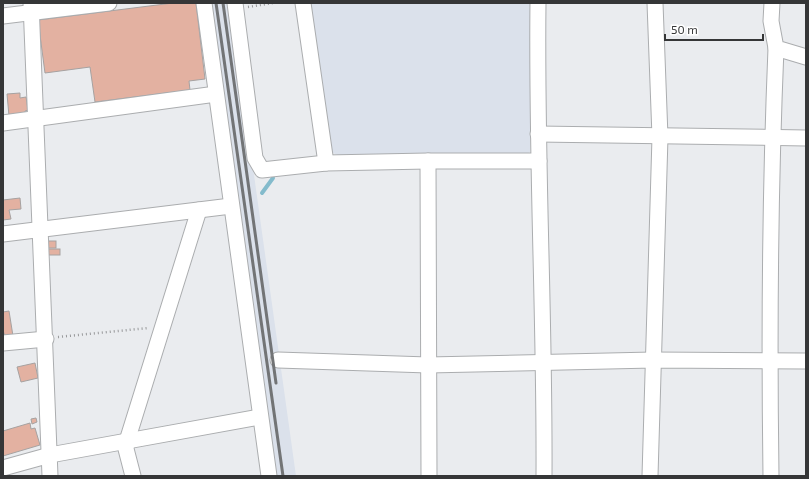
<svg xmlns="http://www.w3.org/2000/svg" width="809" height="479" viewBox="0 0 809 479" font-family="'Exo 2',sans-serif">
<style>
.built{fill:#dbe1eb}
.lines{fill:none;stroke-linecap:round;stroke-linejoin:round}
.stream{stroke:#84bbcc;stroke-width:4}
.building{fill:#e3b1a1;stroke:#a6a2a1}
.minor-casing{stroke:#abadaf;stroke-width:17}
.path{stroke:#97989a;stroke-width:2.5;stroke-dasharray:1 3;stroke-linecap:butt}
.minor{stroke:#fff;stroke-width:15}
.rail{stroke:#727476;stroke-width:3}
</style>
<rect width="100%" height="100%" fill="#eaecef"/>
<g class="built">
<polygon points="208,3 230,3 296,476 274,476"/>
<polygon points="307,3 530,3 530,152 524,156 342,157 331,152"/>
</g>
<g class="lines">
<polyline class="stream" points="262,193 273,178"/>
</g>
<g class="building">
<polygon points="173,3 196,3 205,79 189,81 190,90 95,102 90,67 45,73 38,20"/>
<polygon points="20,93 20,98 26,97 28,110 25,111 25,114 9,116 7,94"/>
<polygon points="20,198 21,209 9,210 11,219 3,220 3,200"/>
<rect x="48" y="241" width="8" height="7"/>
<rect x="48" y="249" width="12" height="6"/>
<polygon points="9,311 13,336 5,337 3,330 3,312"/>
<polygon points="35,363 38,378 21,382 17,367"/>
<polygon points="36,418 37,422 32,424 31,419"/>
<polygon points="30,423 31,429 35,428 40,445 3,456 3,431"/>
</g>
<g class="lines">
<g class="minor-casing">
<g id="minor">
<polyline points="31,3 50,476"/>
<polyline points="204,3 269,476"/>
<polyline points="235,3 255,158 262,170 326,163 428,161 539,161"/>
<polyline points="303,3 326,163"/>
<path d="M538 3C536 161 545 318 544 476"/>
<polyline points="772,3 771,21 776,48 806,57"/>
<polyline points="3,16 109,3"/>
<polyline points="3,123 216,94"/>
<polyline points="538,134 806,138"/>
<polyline points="428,161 429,476"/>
<polyline points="3,234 231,206"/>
<polyline points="3,343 46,339"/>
<polyline points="278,360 428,365 653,360 806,361"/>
<polyline points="3,468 50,455 260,417"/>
<polyline points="133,476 126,449 127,441 199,210"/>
<polyline points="650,476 660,137 655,3"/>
<path d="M771 476C769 333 770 191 776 48"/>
</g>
</g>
<g class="path">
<polyline points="248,7 273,3"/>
<polyline points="58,337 148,328"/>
</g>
<use href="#minor" class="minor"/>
<g class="rail">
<polyline points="216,3 283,476"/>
<polyline points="223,3 276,383"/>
</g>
</g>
<rect width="809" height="479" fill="none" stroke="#353637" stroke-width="8"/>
<path d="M665 34v6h98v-6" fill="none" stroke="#353637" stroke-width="2"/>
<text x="671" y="34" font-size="12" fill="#353637" stroke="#ffffff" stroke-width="3" paint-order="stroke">50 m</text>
</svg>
